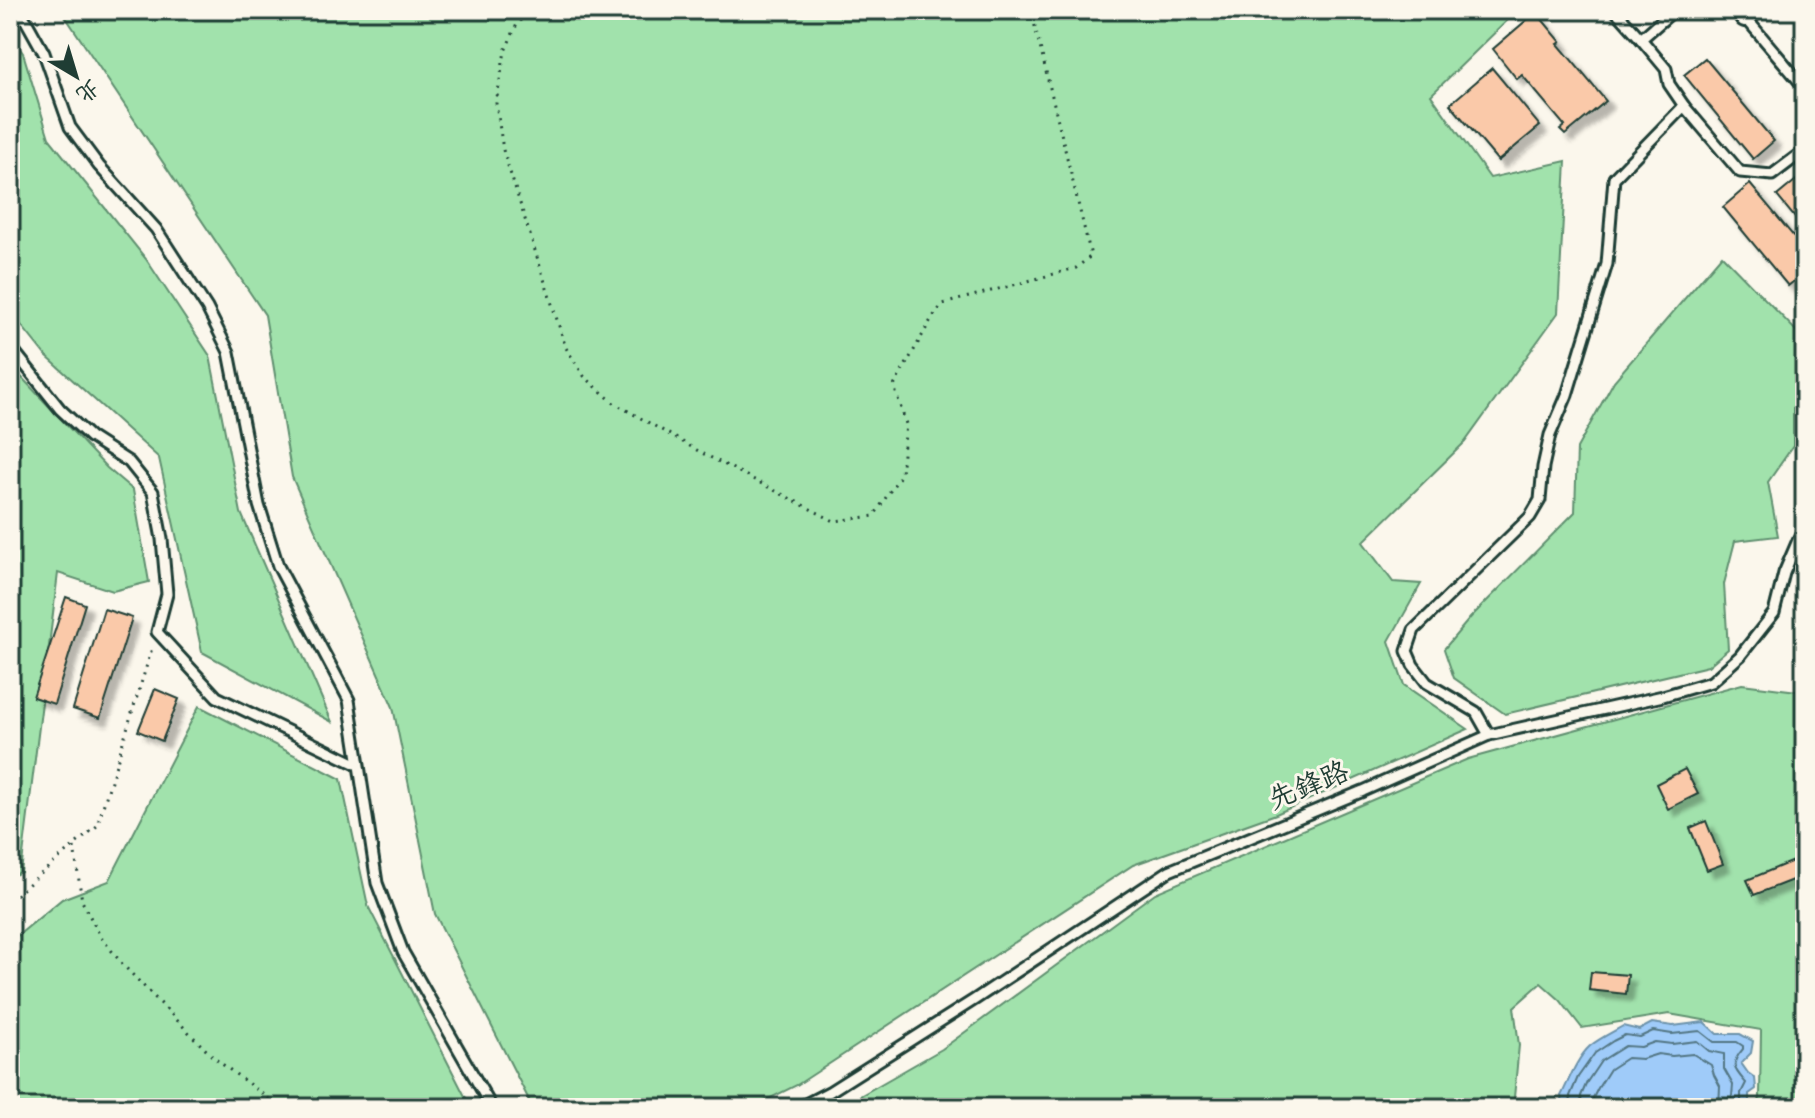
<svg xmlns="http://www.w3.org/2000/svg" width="1815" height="1118" viewBox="0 0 1815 1118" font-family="Dekko,'LXGW WenKai TC',sans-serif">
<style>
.green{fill:#a1e2ac;stroke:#609070;stroke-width:2}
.water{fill:#9fcbf9;stroke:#6c92aa;stroke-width:2}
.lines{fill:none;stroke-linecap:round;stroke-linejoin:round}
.shore{stroke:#527683;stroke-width:2}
.building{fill:#fac9a9;stroke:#1f3d34;stroke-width:2;filter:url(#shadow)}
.service-casing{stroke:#1f3d34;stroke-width:15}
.minor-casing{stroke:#1f3d34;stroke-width:24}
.path{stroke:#1f3d34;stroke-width:3;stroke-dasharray:2 6;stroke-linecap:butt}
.service{stroke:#fbf7ec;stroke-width:9}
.minor{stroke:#fbf7ec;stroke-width:18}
.labels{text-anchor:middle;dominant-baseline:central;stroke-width:6;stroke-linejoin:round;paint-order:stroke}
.street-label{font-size:28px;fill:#1f3d34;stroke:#fbf7ec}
</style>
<defs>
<filter id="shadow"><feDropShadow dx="7" dy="7" stdDeviation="2" flood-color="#0004"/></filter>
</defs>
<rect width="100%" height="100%" fill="#fbf7ec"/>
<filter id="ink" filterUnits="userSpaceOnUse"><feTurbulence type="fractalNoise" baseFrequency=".0125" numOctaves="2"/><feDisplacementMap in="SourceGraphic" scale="16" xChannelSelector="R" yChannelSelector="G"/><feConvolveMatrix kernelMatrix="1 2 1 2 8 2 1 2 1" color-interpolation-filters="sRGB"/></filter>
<g filter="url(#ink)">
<g class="green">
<polygon points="61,10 1518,10 1431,95 1490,178 1566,161 1558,313 1465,442 1363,542 1393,582 1421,584 1389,641 1404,685 1468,729 1276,814 1133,865 797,1085 750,1108 533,1108 435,914 393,707 292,477 265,315"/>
<polygon points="10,35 23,53 49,138 146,259 210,356 241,513 332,722 202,652 159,458 45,355 10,311"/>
<polygon points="1722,255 1805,340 1805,411 1793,408 1793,446 1768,482 1778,536 1735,541 1724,584 1728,649 1708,666 1505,714 1454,678 1444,649 1471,617 1575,512 1577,448 1614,381"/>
<polygon points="10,365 107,468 133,490 149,582 113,591 58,573 21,872 10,877"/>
<polygon points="1742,684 1805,692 1805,1062 1798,1069 1805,1078 1805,1108 1758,1108 1760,1097 1761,1030 1669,1014 1582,1028 1560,1000 1541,983 1514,1007 1519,1045 1513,1108 839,1108 942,1049 1155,893 1468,759"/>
<polygon points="199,706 341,779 368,906 471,1108 10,1108 10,942 62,899 109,881"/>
</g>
<path class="water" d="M1704 1022 1717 1034H1740L1753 1041 1751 1053 1741 1063 1748 1073 1755 1078 1756 1089 1749 1094V1108H1565L1561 1096C1569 1080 1577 1058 1590 1046 1600 1038 1613 1032 1623 1026L1639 1030 1652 1023 1673 1026Z"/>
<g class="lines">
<g class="shore">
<path d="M1572 1108 1570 1096 1578 1077 1595 1053 1613 1041 1625 1035 1640 1037 1653 1031 1672 1034 1700 1031 1714 1042H1737L1743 1046V1049C1729 1065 1734 1069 1746 1083L1741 1093V1108"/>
<polyline points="1582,1108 1581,1096 1587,1082 1601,1061 1625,1046 1641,1047 1655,1042 1672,1044 1697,1041 1709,1051 1724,1054 1724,1069 1733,1085 1731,1108"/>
<polyline points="1594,1108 1593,1098 1598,1088 1610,1069 1627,1058 1642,1059 1658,1054 1672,1056 1693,1054 1711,1065 1714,1075 1720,1086 1719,1108"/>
</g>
</g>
<g class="building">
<polygon points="1536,12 1561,42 1558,44 1606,101 1565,135 1560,130 1565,126 1522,75 1517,79 1493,49"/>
<polygon points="1705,58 1774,141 1753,159 1684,75"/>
<polygon points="1492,68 1540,126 1498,161 1450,104"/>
<polygon points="1801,176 1805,180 1805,230 1777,196"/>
<polygon points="1750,184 1805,250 1805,272 1788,286 1723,207"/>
<polygon points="66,597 85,604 54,704 33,697"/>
<polygon points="104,609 132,618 100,718 73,709"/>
<polygon points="155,689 179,699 162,741 138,731"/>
<polygon points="1685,769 1698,794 1668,809 1656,784"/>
<polygon points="1706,821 1723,864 1707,870 1690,828"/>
<polygon points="1805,856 1805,875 1754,895 1747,880"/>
<polygon points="1591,972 1628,975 1626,994 1589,990"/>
</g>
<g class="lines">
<g class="service-casing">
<g id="service">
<polyline points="20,10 44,53 70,127 99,166 156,229 207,308 229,352 259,505 278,566 349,700 377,883 403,952 492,1108"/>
<polyline points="1615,10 1641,39"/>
<polyline points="1674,10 1641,39 1666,69 1669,84 1684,106"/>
<polyline points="1739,10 1805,88"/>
<polyline points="10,346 60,409 90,437 129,462 153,492 162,539 167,594 157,632 217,697 358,765"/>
<polyline points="1489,735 1476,712 1427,683 1413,665 1407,651 1414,630 1530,517 1540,500 1543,467 1550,435 1567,395 1607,264 1614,178 1684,106 1740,172 1772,175 1805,150"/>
<polyline points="798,1108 829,1092 974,1000 1169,871 1363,791 1489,735 1663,696 1711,682 1740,656 1774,613 1784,573 1805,524"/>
</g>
</g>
<g class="minor-casing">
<polyline id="minor" points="1745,17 1754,10"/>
</g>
<g class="path">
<polyline points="534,10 518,22 505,51 496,103 503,150 566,348 584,376 614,403 702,453 834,521 874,516 901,474 906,424 894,386 932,318 943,304 1076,268 1091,256 1031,10"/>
<polyline points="74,847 82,901 100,936 123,965 214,1058 281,1108"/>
<polyline points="10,900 97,826 153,645"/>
</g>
<use href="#service" class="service"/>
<use href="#minor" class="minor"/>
</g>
</g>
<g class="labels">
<g class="street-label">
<text transform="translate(1310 789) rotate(-22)">先鋒路</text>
</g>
</g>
<rect width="1815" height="1118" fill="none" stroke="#fbf7ec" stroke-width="40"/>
<rect x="20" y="20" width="1775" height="1078" fill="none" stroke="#1f3d34" stroke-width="3" filter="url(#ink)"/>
<g transform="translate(76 76) rotate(142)" stroke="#fbf7ec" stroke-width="6" paint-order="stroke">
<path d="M0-6L14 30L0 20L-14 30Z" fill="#1f3d34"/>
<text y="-12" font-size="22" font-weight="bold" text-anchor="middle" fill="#1f3d34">北</text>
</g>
</svg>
